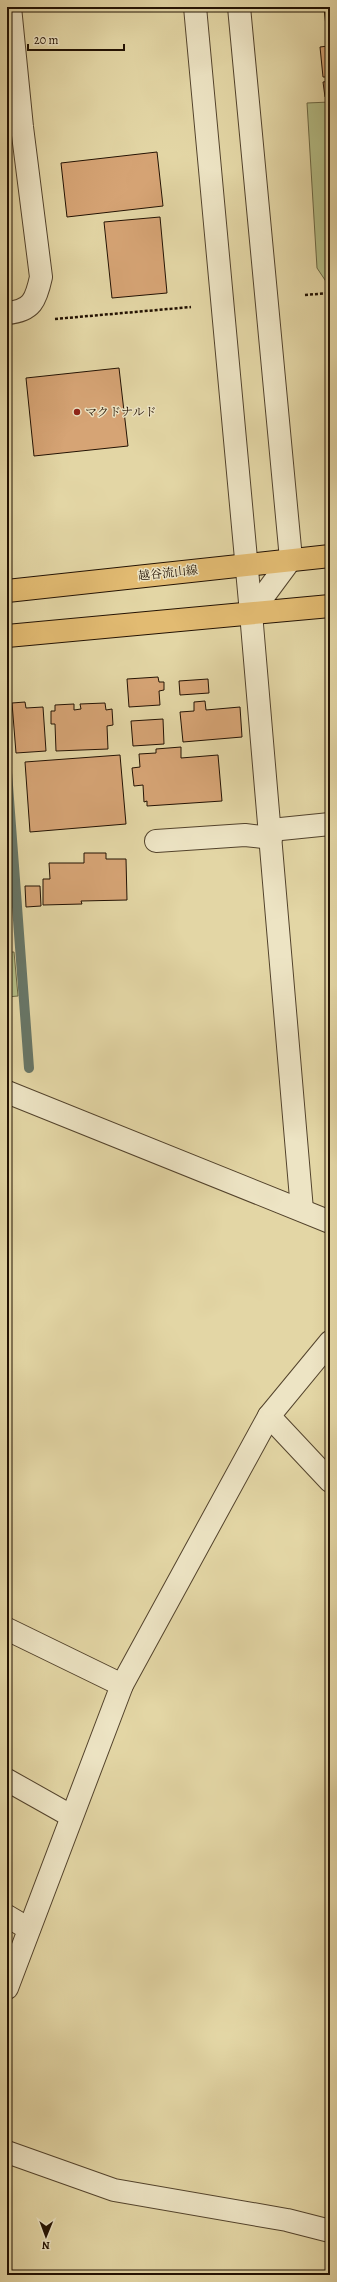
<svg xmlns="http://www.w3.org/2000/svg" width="337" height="2282" viewBox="0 0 337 2282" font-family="Alegreya,'Noto Serif JP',serif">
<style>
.green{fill:#b4bd86;stroke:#6c6844}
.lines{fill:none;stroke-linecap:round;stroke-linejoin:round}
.stream{stroke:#677667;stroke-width:10}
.building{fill:#d6a475;stroke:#231203}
.minor-casing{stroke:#53432c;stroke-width:24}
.major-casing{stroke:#231203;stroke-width:24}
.path{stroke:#231203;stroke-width:2.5;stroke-dasharray:3 2;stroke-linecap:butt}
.minor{stroke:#ede4c4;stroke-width:22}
.major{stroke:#e2bb72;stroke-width:22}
.poi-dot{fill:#8f2418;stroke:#ede4c4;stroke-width:1.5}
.labels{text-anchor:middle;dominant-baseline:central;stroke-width:3;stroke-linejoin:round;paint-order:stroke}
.poi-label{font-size:12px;fill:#231203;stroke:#ede4c4;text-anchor:start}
.street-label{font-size:12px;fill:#231203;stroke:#ede4c4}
</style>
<rect width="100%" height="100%" fill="#e3d6a5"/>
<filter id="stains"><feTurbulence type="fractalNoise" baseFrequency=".005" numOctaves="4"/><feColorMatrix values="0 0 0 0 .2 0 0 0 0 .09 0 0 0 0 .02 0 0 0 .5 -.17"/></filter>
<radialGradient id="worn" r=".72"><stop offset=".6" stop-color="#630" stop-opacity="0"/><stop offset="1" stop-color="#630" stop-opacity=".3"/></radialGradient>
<g class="green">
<polygon points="330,102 330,286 329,286 317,268 307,103"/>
<polygon points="7,952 14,952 18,996 7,997"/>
</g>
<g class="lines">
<polyline class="stream" points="7,772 29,1068"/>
</g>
<g class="building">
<polygon points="324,7 330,7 330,77 323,77 320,47 328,46"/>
<polygon points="330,81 330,96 325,97 323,82"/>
<polygon points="157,152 163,206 67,217 61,163"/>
<polygon points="160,217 167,293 112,298 104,222"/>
<polygon points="119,368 128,446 34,456 26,378"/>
<polygon points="158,677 159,682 164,682 164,690 159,691 160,705 129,707 127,679"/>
<polygon points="208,679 209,693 180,695 179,681"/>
<polygon points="205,701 206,710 240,707 242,737 183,742 180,712 194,711 194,702"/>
<polygon points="25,702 26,708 43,707 46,751 16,753 12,703"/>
<polygon points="105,703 106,710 112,709 113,725 107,726 108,749 56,751 55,724 51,724 51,711 55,711 55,705 74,704 74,710 81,709 80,704"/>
<polygon points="163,719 164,744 133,746 131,721"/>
<polygon points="181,747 181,758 218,755 222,801 147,806 147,801 144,802 143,785 134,786 132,768 140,767 139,754 156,753 156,749"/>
<polygon points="120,755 126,824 30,832 25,762"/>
<polygon points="84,853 106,853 106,859 126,859 127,900 81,901 82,904 43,905 43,879 50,879 49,863 84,863"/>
<polygon points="25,886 40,886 41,906 26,907"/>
</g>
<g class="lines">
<g class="minor-casing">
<g id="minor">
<polyline points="195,7 251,613 302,1210"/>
<polyline points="239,7 291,559 251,613"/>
<path d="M7 313C32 311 36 300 41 277L22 127 10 7"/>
<polyline points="271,830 330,824"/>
<polyline points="156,841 245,835 271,838"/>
<polyline points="7,1092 330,1222"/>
<polyline points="269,1416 330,1481"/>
<polyline points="7,1629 122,1685"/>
<polyline points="7,1780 71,1816"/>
<polyline points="7,1916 29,1929"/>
<polyline points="7,1988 122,1685 269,1416 330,1342"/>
<polyline points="7,2152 114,2190 287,2220 330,2231"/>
</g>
</g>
<g class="major-casing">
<g id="major">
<polyline points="7,591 330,556"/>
<polyline points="7,636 330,606"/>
</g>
</g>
<g class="path">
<polyline points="305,295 330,293"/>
<polyline points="55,319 191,307"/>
</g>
<use href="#minor" class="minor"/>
<use href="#major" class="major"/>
</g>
<circle class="poi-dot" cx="77" cy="412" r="4"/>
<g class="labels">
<g class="poi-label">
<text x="85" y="412">マクドナルド</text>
</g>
<g class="street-label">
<text transform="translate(168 573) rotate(-6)">越谷流山線</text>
</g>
</g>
<rect width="337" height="2282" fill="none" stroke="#e3d6a5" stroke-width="24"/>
<rect x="8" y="8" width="321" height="2266" fill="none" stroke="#231203" stroke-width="2"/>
<rect x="12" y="12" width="313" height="2258" fill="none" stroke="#231203"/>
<g transform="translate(46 2236) rotate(181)" stroke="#ede4c4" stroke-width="3" paint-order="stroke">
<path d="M0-3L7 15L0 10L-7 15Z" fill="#231203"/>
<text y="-6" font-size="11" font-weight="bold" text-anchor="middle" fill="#231203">N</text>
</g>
<path d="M28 44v6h96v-6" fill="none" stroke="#231203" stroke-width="2"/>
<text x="34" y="44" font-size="12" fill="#231203" stroke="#ede4c4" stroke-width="3" paint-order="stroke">20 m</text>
<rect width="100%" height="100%" filter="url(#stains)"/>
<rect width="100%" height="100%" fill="url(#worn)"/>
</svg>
